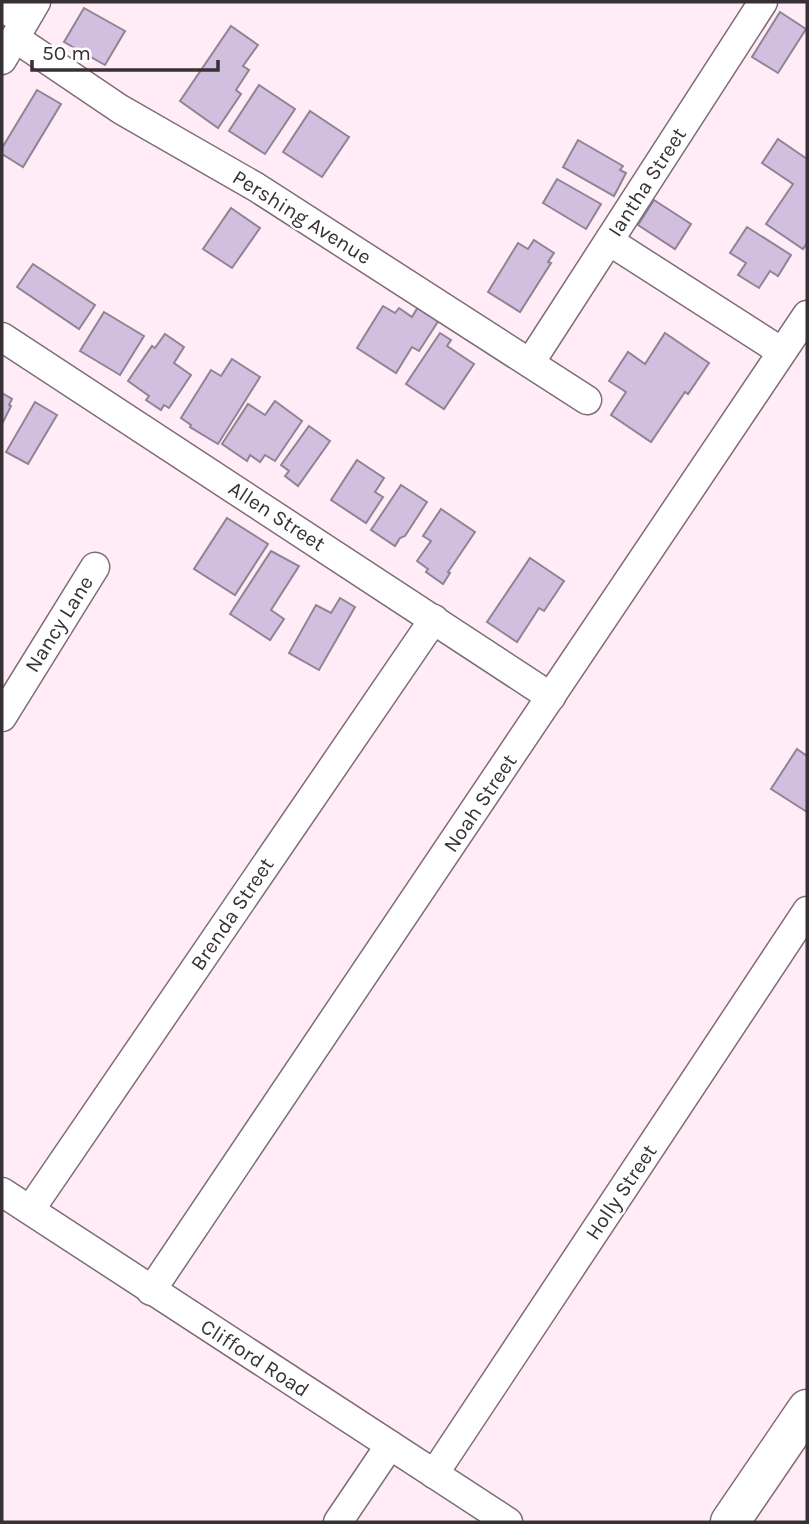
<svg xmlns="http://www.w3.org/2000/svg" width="809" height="1524" viewBox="0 0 809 1524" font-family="Karla,sans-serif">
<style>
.building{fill:#d2bedf;stroke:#8d8593;stroke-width:2}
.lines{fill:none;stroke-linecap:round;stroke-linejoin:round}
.street-casing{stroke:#7d6d75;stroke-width:31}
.secondary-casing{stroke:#7d6d75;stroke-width:41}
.street{stroke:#fff;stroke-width:28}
.secondary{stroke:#fff;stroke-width:38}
.labels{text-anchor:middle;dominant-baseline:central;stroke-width:5;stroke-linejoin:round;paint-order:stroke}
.street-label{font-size:21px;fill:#373034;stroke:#fff}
</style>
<rect width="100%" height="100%" fill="#ffecf6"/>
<g class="building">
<polygon points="84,8 125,31 105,65 64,42"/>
<polygon points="780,12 806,29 778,73 752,57"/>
<polygon points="231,26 258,45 243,66 249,70 236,90 241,94 218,128 180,101"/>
<polygon points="259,85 295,109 265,154 229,131"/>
<polygon points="37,90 61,104 23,167 2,154 2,148"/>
<polygon points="310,111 349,137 322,177 283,152"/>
<polygon points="778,139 807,159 807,243 803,249 766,224 793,184 762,163"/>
<polygon points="578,140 623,166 620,170 626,173 614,196 563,167"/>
<polygon points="557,179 601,204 586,229 543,203"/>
<polygon points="654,200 691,224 675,249 638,225"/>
<polygon points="231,208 260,228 232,268 203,249"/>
<polygon points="747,227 791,255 778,276 770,271 759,288 738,275 746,263 730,253"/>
<polygon points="534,240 554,253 548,262 551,263 520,312 488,292 518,243 528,249"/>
<polygon points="33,264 95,305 79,329 17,287"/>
<polygon points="383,306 395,313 399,308 412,317 418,307 439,320 419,351 412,347 396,373 357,348"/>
<polygon points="104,312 144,336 120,375 80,351"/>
<polygon points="440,333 451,340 447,346 474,364 444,409 406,384"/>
<polygon points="665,333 709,363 688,394 685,392 651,442 611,415 626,392 609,381 628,352 645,364"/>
<polygon points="165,334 184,347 174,363 191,375 169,408 164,405 161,410 146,400 149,396 128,381 152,346 155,348"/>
<polygon points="232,359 260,377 218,444 190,427 191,425 181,418 211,370 221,376"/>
<polygon points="2,393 12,399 9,405 11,406 2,424"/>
<polygon points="275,401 302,421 275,461 265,455 260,462 250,455 247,461 222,444 248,404 265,415"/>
<polygon points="35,402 57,415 28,464 6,452"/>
<polygon points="309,426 330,441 298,486 285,476 289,471 281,465"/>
<polygon points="357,460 384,478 375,492 383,497 366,523 331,500"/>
<polygon points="401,485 427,502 405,536 400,538 395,546 371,530"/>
<polygon points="441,509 475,532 448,572 450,573 443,584 426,572 428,569 417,561 431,541 423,536"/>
<polygon points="227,518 268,544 235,595 194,569"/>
<polygon points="271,551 299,566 271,610 284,619 270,640 230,614"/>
<polygon points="530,558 564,581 544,611 539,608 517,642 487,622"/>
<polygon points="340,598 355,607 319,670 289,653 316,605 331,613"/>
<polygon points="797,749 807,756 807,812 771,789"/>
</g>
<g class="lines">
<g class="street-casing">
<g id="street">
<polyline points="2,7 24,21"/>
<polyline points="15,38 120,109 256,187 587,400"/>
<polyline points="2,60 36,2"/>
<polyline points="609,241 782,352"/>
<polyline points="2,337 551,697"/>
<polyline points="530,363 763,2"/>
<polyline points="2,717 95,567"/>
<polyline points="2,1192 508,1522"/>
<polyline points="30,1210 434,619"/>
<polyline points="151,1291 807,315"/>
<polyline points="434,1474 807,911"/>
<polyline points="338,1522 390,1445"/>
</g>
</g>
<g class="secondary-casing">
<polyline id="secondary" points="730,1522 807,1409"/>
</g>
<use href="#street" class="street"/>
<use href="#secondary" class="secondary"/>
</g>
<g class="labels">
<g class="street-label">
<text transform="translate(647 182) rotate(-57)">Iantha Street</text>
<text transform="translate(302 217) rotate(32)">Pershing Avenue</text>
<text transform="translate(277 516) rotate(33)">Allen Street</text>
<text transform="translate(59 624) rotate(-58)">Nancy Lane</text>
<text transform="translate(480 803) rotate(-56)">Noah Street</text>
<text transform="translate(232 914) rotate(-56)">Brenda Street</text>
<text transform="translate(621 1192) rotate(-56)">Holly Street</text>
<text transform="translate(255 1358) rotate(33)">Clifford Road</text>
</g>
</g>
<rect width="809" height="1524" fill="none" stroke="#373034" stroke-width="7"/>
<path d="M32 60v10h186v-10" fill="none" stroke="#373034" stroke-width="3.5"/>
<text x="42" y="60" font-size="21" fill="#373034" stroke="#ffffff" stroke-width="5" paint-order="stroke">50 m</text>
</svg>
